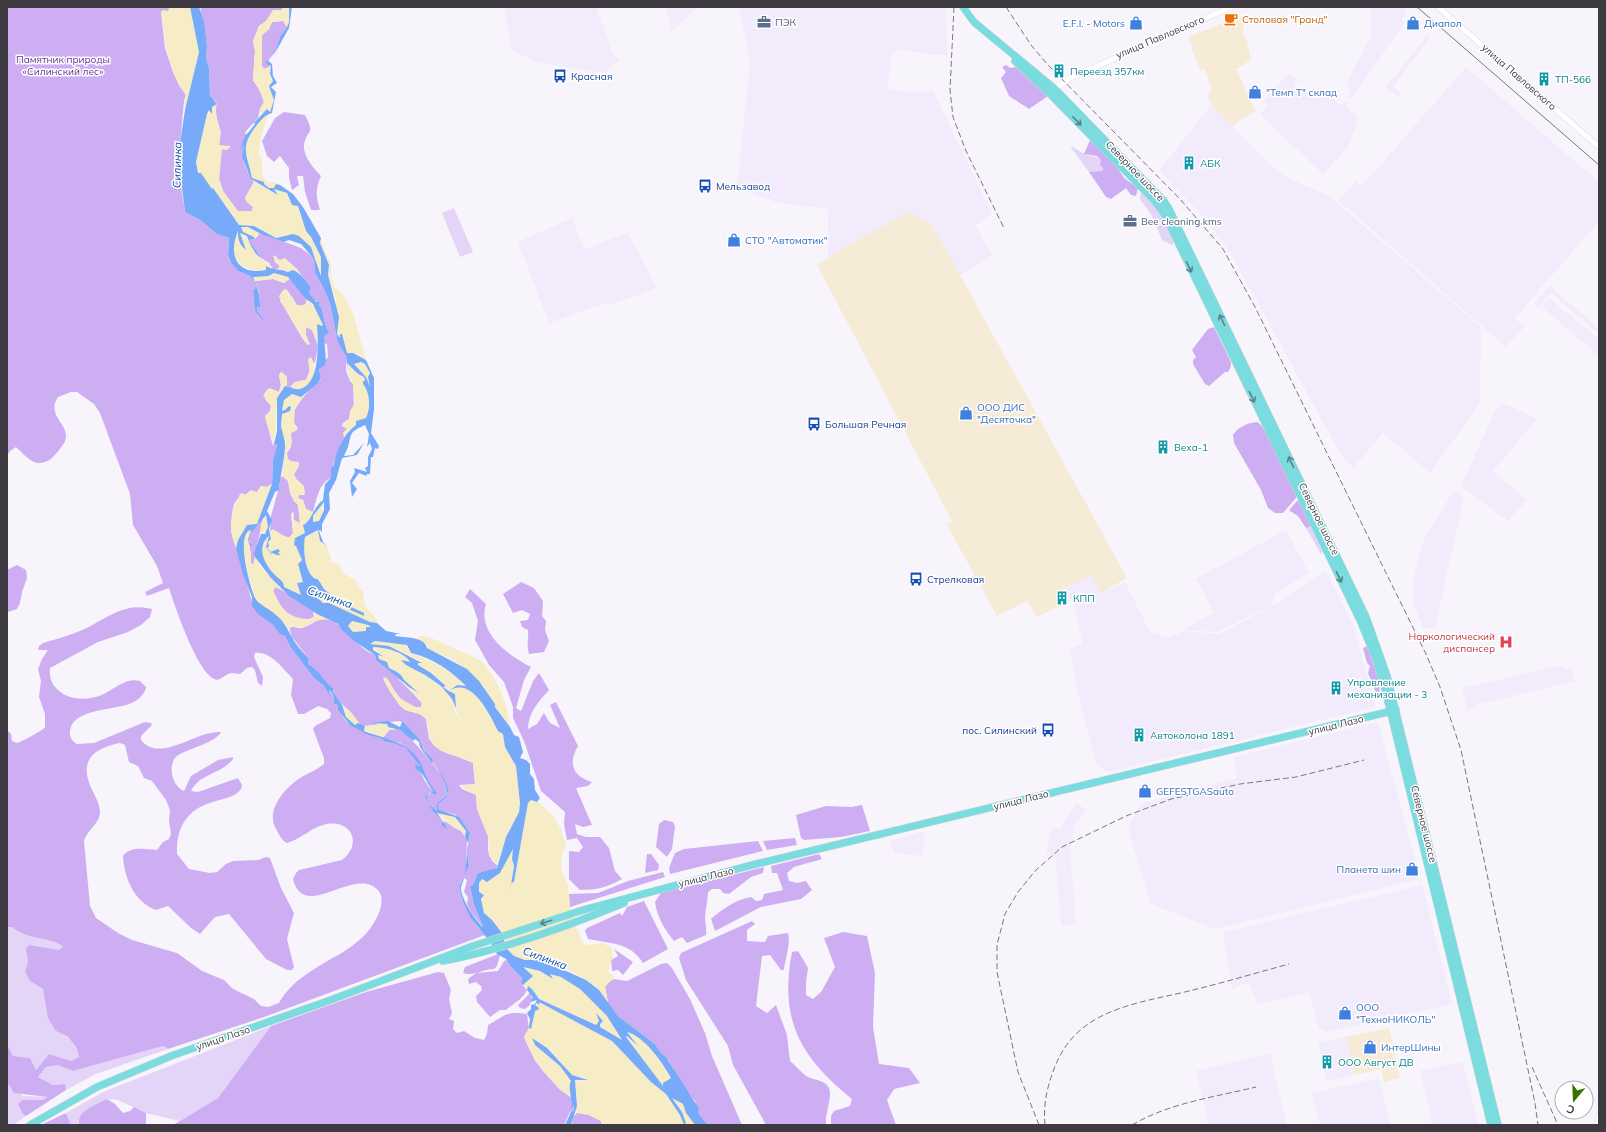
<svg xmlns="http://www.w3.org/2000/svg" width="1606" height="1132" viewBox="0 0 1606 1132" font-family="Mulish,sans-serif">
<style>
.commercial{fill:#f6ebd6}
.built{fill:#f2ebfc}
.green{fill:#e4d4f7}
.forest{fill:#ceaef3}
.sand{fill:#f6edc7}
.water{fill:#77abfa;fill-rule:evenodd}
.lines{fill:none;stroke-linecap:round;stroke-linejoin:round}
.minor-casing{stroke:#ccc3d7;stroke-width:6}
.major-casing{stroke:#d4d4d5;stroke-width:8}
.minor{stroke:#fff;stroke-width:5.5}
.major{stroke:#7adcdf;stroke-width:7}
.tram{stroke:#7a767e;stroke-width:1}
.rail{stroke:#7a767e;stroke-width:1;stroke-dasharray:6 3;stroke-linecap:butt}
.oneway{stroke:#588389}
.labels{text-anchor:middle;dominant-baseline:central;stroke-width:3;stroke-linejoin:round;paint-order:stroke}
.food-label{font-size:10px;fill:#c56008;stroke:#fff;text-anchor:start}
.service-label{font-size:10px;fill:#4e5e75;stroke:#fff;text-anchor:start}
.shop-label{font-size:10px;fill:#366cbe;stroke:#fff;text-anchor:start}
.street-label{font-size:10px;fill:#3d3a42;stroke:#fff}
.park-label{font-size:10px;fill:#673296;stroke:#fff}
.culture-label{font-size:10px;fill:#0d838f;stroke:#fff;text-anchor:start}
.transit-label{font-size:10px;fill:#164399;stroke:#fff;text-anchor:start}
.health-label{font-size:10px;fill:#be3a42;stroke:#fff;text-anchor:end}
.water-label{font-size:11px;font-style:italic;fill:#0b4da7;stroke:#fff}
</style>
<rect width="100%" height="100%" fill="#f8f4fc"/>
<g class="commercial">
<polygon points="1241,16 1244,29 1242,34 1246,37 1251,60 1233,71 1237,70 1255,111 1232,126 1212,106 1207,95 1212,90 1205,69 1201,71 1191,48 1193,47 1188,37"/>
<polygon points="909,212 933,226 1127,578 1101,593 1089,576 1062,590 1067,602 1037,617 1027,601 997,616 947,525 952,521 817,265 858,239"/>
<polygon points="1389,1028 1400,1078 1384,1082 1381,1069 1354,1075 1346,1037"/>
</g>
<g class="built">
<polygon points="504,7 596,7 612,52 620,60 616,62 606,73 554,65 537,62 521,55 511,48"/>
<polygon points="666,7 698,7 671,32"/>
<polygon points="739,7 945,7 948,55 935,55 899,49 892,55 887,88 911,93 933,90 992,214 975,225 992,255 960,275 933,226 909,212 858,239 828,258 828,209 778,203 737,188 750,62"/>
<polygon points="1371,7 1402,7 1406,12 1402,20 1405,22 1352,98 1349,97 1348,80 1371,36"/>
<polygon points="1427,36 1429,39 1393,87 1401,94 1398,97 1386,87"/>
<polygon points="1466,67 1599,182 1599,221 1515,318 1524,327 1506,347 1339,201 1356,181 1362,186"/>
<polygon points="1289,73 1297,80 1294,84 1309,98 1327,91 1340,106 1346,101 1348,103 1346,107 1357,115 1357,122 1348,147 1323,174 1260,115 1268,106 1263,101"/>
<polygon points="1211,105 1279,173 1332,198 1481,327 1480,403 1430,473 1383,433 1353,468 1340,453 1230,252 1199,212 1159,171"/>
<polygon points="572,218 584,249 628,233 657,288 610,305 604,304 549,323 518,242"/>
<polygon points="1550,286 1599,329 1599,334 1551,293 1538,308 1533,304"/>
<polygon points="1549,298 1599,339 1599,356 1543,308 1543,305"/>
<polygon points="1503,403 1537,419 1493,471 1527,500 1508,521 1461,486 1496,409"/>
<polygon points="1454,490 1464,497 1437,618 1437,628 1423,628 1413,603 1413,586 1417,562 1424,539"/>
<polygon points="1286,530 1309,573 1275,594 1272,605 1216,632 1182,630 1214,613 1196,579"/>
<polygon points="1326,571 1353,624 1376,707 1108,772 1096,763 1076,686 1070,649 1082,643 1076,610 1065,588 1091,575 1101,593 1125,582 1150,632 1168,638 1184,631 1219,634 1281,601"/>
<polygon points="1563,665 1564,669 1571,668 1575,681 1476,705 1476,708 1467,710 1462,688"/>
<polygon points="1378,722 1420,879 1215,929 1151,904 1128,829 1140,804 1237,778 1233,757"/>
<polygon points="1076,803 1087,810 1074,826 1070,850 1076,925 1061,926 1055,856 1046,852 1052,827 1061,828"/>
<polygon points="919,832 925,833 922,856 894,853 890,841"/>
<polygon points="1422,885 1452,1004 1327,1032 1319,1029 1309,993 1258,1004 1248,982 1232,989 1223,932"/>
<polygon points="1346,1037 1354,1075 1326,1081 1318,1043"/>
<polygon points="1270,1053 1287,1125 1209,1125 1196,1071"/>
<polygon points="1463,1062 1478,1125 1433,1125 1420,1071"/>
<polygon points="1379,1078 1390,1125 1320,1125 1312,1093"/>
</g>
<g class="green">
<path d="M1070 146C1075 148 1080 152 1085 154 1096 158 1104 155 1102 171L1089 172Z"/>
<polygon points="1141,190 1162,213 1174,241 1172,245 1162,240 1152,216 1140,199"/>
<polygon points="454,208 473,252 460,257 442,213"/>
<polygon points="1311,525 1323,551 1321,554 1306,528"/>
<path d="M7 927H12C27 941 49 936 63 947L59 950 26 949 28 962 25 972 30 981 43 989 56 1031C69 1037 75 1042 79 1057L71 1061 49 1054 36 1070 30 1058 13 1056 7 1045Z"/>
<polygon points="271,1026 218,1098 179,1121 146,1113 118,1100 107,1099 78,1121 79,1125 71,1125 66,1113 103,1092"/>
<polygon points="163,1046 168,1049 96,1074 66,1090 64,1084 53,1085 38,1077 46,1067 58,1065 73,1071"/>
<polygon points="7,1082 23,1096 50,1097 42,1100 23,1100 23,1114 26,1116 13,1125 7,1125"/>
</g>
<g class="forest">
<path d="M7 7H170L168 11 161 12 165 48 173 72 179 85 186 95 184 101 178 167 185 212 200 220 217 234 229 238 228 255 231 263 238 271 250 276 256 283 255 289 253 290C256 300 254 308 258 317L263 319 256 310 258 307 260 308 259 291 255 281 273 279 284 283 289 279 292 281 307 299 306 304 300 306 297 305 287 290 280 301C287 310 303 342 308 345L309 344 306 335V327L312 330 318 346 315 363 308 361 310 370 306 380 295 382 290 387 287 386V377L281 372 279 375 281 385 279 392 268 389 265 393V399L271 406 270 411 265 416 273 446 276 444 277 445 273 460 272 484 266 487 261 486 257 492H249L245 495 242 493 234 504 232 513 231 531 254 608 285 636 291 648 314 678 324 686 332 696 329 690 333 694 334 704 338 705C344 729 362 729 380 738 382 739 383 741 385 742 387 743 389 742 391 742 404 744 416 754 420 767L417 765 426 783 427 782 428 786 433 791 430 792 425 797 432 809 442 821V826L448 828 444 824V821L461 831 467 839 466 873 469 866 467 850 470 835 468 830 456 815 438 809V804L446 798 449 789C440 772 429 758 420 742 416 734 407 729 402 721L376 723 379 724C374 726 365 727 360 724 356 721 354 716 350 712 344 705 333 699 333 688 322 681 319 669 308 664L309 659 292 637 289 628C294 625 296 629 301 628 309 627 316 619 324 619 343 620 356 649 375 655L376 660 395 675 422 703 421 707C404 710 394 690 387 678L384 680 400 706 406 710 420 714 426 719 429 739 439 749 473 763 475 784 459 785 462 789 476 795 477 809 488 836V851L492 861 498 866 495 869 478 873 473 885 470 886 474 905 483 927 471 912 467 904 468 897 464 892 467 880 464 878 459 884C465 905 469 919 485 935L264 1017 168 1049 163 1046 73 1071 58 1065 46 1067 38 1077 53 1085 65 1084 66 1090 26 1116 23 1114 18 1104 23 1100H42L48 1097 14 1093 7 1082V1045L13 1056 30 1058 36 1070 49 1054 71 1061 79 1057 76 1047 68 1037 56 1031 48 1018 43 989 30 981 25 972 28 962 26 949 29 945 59 950 63 947C50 936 28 941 12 927H7V730L11 734 12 741 17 743C21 742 44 730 45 727V714L39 697 41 681 38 669 42 659 48 650H38L39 646 43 643C60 638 79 633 94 624 114 613 128 603 152 609L150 617 141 625 128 632 98 642 50 668C49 676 51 684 58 690 71 702 94 701 109 691 120 685 128 678 140 681L146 687C145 695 137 701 129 704 114 710 72 709 70 731 69 737 72 741 77 744L94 743 145 722 151 723 152 725 141 736V740C160 764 196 730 221 732 217 742 187 749 177 756 167 764 172 787 184 791L191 776 218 760 233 757V759C222 774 200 773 191 791L198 792 238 778 242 785 241 789C235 797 226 798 216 801 189 808 176 825 177 854L189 869 210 873 217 872 226 864 233 861 258 860 266 857 270 858 281 888 294 913 287 939 294 967 292 970H287L266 959 229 914 215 917 200 934 191 928 168 906 156 910C134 902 124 877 123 856 130 846 145 849 157 850L163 842 169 839 171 834 169 821 170 810 166 800 152 781 144 778 138 766 129 762 125 745 120 743C99 747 80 757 89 782 92 792 99 800 100 811 100 824 87 830 84 841L90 906 96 918 118 933 132 940 177 953 202 971 224 980 233 989 254 999 261 1006 268 1007 279 1003C284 993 295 982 304 976 332 955 367 947 380 910 382 903 383 896 378 890 354 865 304 923 293 879L296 873 299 870 342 860C364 843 350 817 323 825 311 828 301 839 287 843 281 840 279 834 276 829 265 810 285 788 300 778 308 773 317 770 324 764V758L313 729 315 726 330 718 331 713 327 709 318 706 304 714H298L291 695 293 679C283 669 271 651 255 653L254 657 263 677 262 686 258 683 255 670 252 667 247 668 240 674C237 674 233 673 231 673 225 674 220 682 214 679 197 671 175 607 169 588L147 596 145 592 163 583 157 566 133 525 130 494 100 413 94 404 77 392H71L58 397C43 420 81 426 59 450 55 455 51 460 45 462 33 467 24 454 16 447L10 451 7 456Z"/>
<path d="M201 7H283L282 10 273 11 266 21 259 26 253 41 255 51 253 80 260 91 264 102 260 109 258 118 246 131 241 148 244 145C244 150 242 154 243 159 243 163 251 179 254 182L245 198 247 202 253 207 252 211H237L223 191 219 179 221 150 223 149 227 150 219 145C223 131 213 117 217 103L210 95 209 68 206 58 207 46 203 21 200 16Z"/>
<polygon points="283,21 287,27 280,37 275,53 269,58 267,63 271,66 264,69 262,66 262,35 269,29 272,22"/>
<polygon points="1006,65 1010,68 1016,67 1048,96 1029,109 1009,96 1001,78 1006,72 1002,67"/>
<path d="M284 112 305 115C316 136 307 128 304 145 303 156 314 169 321 176 315 189 316 197 320 210H311L305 192 303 176H297L299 185 292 190 289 178V168L280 156 274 162 267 156 262 141 275 118Z"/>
<polygon points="1090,140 1116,165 1124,178 1138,188 1136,196 1131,195 1126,188 1111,199 1106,197 1089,172 1102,171 1103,168 1100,165 1101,160 1097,156 1084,154"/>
<path d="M260 233 301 248 314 258 315 273 324 289 330 304 338 343 346 356V371L350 381 353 384 354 408 349 419 343 423 342 426 347 429 344 432V438L342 441 331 471V478C318 484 317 500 313 512L306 509 303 500 298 498 299 495H304L302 484 296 479 294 474 299 466V462L288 461 287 453 291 447V433L297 430V427C283 412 312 388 321 379L319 369 328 357 327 344 324 343V335L328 331C326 327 322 312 322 308L319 305 320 303C314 301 311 298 309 293L311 288 297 269 278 259 275 255V262L280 266 278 269H273L269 263 261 258 249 240 255 239Z"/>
<polygon points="1214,327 1231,362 1231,366 1228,372 1225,372 1209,386 1205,384 1193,364 1193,360 1196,357 1192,350 1208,329"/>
<path d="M1257 422C1268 427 1289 481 1296 495V498L1283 513H1275L1268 508 1261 490 1234 443 1233 435C1238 427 1247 423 1257 422Z"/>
<polygon points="282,476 288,481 290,493 294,501 298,505 300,523 298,523 293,519 293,512 291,514 293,533 289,538 271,530 270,533 271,516 280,484 279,480"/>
<polygon points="1297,501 1299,501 1311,525 1309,527 1306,528 1298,516 1290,511 1290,509"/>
<path d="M263 518 253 566 250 561V546H252C243 536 257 526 263 518Z"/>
<polygon points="17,565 26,570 27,578 22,592 20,603 17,609 8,612 7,570"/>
<path d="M521 582 534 588 543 601 542 616 546 621 545 630 549 641 544 652 529 654C526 645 529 639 528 630L522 627 520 621 528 620 530 614 522 610 513 613 503 594Z"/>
<path d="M275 587 280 589 313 611 314 617C305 623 288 616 281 608 278 604 276 596 273 591Z"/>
<path d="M470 589 486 604C477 633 508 655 531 667L524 680 516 708 521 711 533 681 539 673 549 690C539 701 528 713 528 729L537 724 544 713 550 723 560 728 550 705 556 702 578 746C568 763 572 776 592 782L588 786 576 788 592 825 583 827 575 824 577 834 586 837H600L609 848 615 871 622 879C608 887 597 890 580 890L569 879V851L579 852 583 847 577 838 567 840 564 824 565 812 541 791 524 741 513 718V707L504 682 489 665 475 640 478 621 472 603 465 597Z"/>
<polygon points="1367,646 1378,676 1380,695 1376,693 1368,673 1370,666 1367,663 1363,648"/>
<path d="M398 729C410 735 449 779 447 791 446 797 441 799 437 803V811L429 804 427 798 431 792 436 795 423 774 420 763 410 750 400 743 383 738 389 730Z"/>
<polygon points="862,805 870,831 841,837 804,840 801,838 796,815 826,806 851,807"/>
<polygon points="664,820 673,822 675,826 672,849 667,857 656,847 659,824"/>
<polygon points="795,838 797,845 767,850 763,841"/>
<polygon points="758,841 763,851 670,874 669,868 675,853 684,849"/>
<polygon points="647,854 651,854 659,865 658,870 645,873"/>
<path d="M819 854 822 859 794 867 787 873 789 881 797 883 806 881 812 890 801 899 761 907 715 931 711 919C723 909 734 900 751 897L756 901 762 900 764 894 783 890 777 873H772L771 866Z"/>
<path d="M764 867 763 873 751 877 729 894 723 893 720 889H712L708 892C708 901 705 910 705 918 705 924 707 928 706 935L687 943 682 937 674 941C665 930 657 917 655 902L661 893Z"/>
<polygon points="663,872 665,877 570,907 569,894 598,893 628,881"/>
<path d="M644 901 668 949 643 963C630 942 611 944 588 939L585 931 587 928 620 913 622 916 627 907Z"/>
<path d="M752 921 755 924 747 930V941L765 942 768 936 788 933C791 943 785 959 784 970H781L770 955 762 956 756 1006 767 1013 776 1005 787 1035 790 1061C795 1065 800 1071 806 1076 815 1081 830 1080 830 1093 830 1104 825 1114 826 1125H766L733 1065 728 1046 686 980 679 958 681 953Z"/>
<path d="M843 932 867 936 875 973 873 1027 879 1064 909 1068 920 1083 894 1089 887 1100 896 1125H831V1116L834 1111 850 1106 852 1099C800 1057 779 1020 792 952L798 951 808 968 806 982V995L813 999 821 992 835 967 824 938Z"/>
<polygon points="614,949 633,962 623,975 618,970 612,971 611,960 618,956"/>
<path d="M498 954 500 955 497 966 494 969C484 969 472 977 463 973L465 967Z"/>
<path d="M507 960 511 967 522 978 521 983 527 990C522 1000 514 1003 506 1010H500L490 1017 477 1002 476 996 482 990 481 986 476 982 469 984 468 979 476 973 498 971 504 961Z"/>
<polygon points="667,963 672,968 690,999 705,1033 712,1056 742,1125 708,1125 699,1114 695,1101 683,1086 669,1061 661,1053 655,1044 618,1016 608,1003 605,987 610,981 614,979 627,981 661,964"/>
<path d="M438 972 444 973 451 990 449 999 452 1013 449 1019 454 1021 453 1029 457 1033 464 1031 475 1038 484 1040 487 1034 488 1025C506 1015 505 1011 527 1014L529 1028 524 1037C536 1065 547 1079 572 1098L571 1107 574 1105V1110L570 1112 564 1125H173L218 1098 271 1026 366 992Z"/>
<polygon points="530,993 531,997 533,998 529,1006 525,1009 520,1008 518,1005"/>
<path d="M107 1099 115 1104 123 1113 130 1111 134 1107 146 1113V1125H79C77 1110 96 1105 107 1099Z"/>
<polygon points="66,1113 71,1125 42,1125 45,1123"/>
<polygon points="577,1113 589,1115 601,1121 602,1125 572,1125 573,1117"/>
</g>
<g class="sand">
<polygon points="170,7 190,7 199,52 185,110 184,101 186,95 179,85 173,72 166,48 161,12 163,10 168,11"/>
<polygon points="283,7 289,7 289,22 287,27 283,21 272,22 269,29 262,35 262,66 264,69 271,66 270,77 273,81 270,83 274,100 270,112 261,113 260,115 260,109 264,102 260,91 253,80 255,51 253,41 259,26 266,21 273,10 282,10"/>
<polygon points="216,105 216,116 221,132 219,145 231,146 227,150 222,149 219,179 223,191 238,211 252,211 253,207 247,202 245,198 254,182 276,193 274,189 287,193 289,199 298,206 306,231 311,237 321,257 322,276 311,247 286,235 276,238 254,226 239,225 213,188 212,189 200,173 198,173 196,163 207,114 212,107"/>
<path d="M268 114C265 127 259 139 259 154 260 157 262 160 262 163 263 174 259 174 268 183L274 182 280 185 276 184 274 188H269L263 184V182L252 178C251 171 246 164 246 157 244 139 255 128 265 115Z"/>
<polygon points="241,227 248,227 260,233 254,238 243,232"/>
<path d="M237 231 238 236 246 248 240 233C249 238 251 246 257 255 260 260 268 262 273 269L266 267V270C243 275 222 253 237 231Z"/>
<polygon points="321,240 331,265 331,275 334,287 343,294 353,313 366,360 361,356 347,353 343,338 340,339 337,334 336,300 328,275 329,270 320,243"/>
<polygon points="273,255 279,260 285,258 297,269 299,273 278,269 280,265 275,262"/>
<polygon points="274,273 288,277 289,279 284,283 273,279 255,281 252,279 253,277 268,276"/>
<path d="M284 289 287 290 289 296 293 297 294 303 297 305 305 306 307 299 317 310 323 325 322 327 317 325V341L312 330 306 327V335L310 344 309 345C305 343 280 301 279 296Z"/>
<path d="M311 357C320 371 309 397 290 387 302 373 313 391 308 359Z"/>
<path d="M347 362 358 374 364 377 365 381 363 384C370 393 371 407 366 418L356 421V425L350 429 344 438 343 433 347 429 342 425 349 419 350 411 355 403 353 384 349 377Z"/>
<polygon points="361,362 365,364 370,373 368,377 370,387 366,377 354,364"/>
<path d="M282 372 287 377V386C272 394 279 427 273 443L265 417 270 411 271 406 263 395 270 388 279 392 281 385 279 376Z"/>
<path d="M292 394 296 396H304L295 409 294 423 298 429 291 433 292 443 287 453V458L292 462H299V466L294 474 296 479 304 486 305 494 299 495 298 498 303 500 306 509 313 512 308 521 304 525 305 533 295 538V546H296L302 560 298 564 303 582H298L301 595 284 587C284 581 279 579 275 575 264 564 257 549 268 536V541L271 539 270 533 273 529 287 538 293 535 292 512 294 513V520L300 523 298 505 294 501 290 492 288 481 282 476 286 442 281 429 282 414 290 411 291 407 285 411 281 410 285 398Z"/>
<path d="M272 484 257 524 247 525 238 540 236 548C227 526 231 514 240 494L245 495 251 490 257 492 261 486 266 487Z"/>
<polygon points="324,502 320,521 313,522 313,517"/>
<polygon points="266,514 268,527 266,533 262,534 260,537 261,524"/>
<path d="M249 530H251L248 541 251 553V563L254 565 255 557 261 567 283 591 276 587 273 590C281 609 288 619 311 619L315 615 313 611 329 620C320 618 311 623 303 628L292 626 289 630 277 615 264 607 255 597 248 574 243 545 245 534Z"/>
<path d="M318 530 322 544 327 546 332 562 339 565 344 574 356 580 357 586 363 591 365 606 377 620V623L370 622 320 601 319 598 321 595C336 597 349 610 364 615V613C353 608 331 596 324 588 322 586 321 582 319 580 317 578 315 579 314 577 304 568 303 550 304 539Z"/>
<polygon points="352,621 368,625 371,627 367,627 366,631 353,632 348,626"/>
<path d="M421 636C432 637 443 643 453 648 462 652 472 655 480 661 496 673 509 708 510 727L495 706 483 686 467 669 450 658 430 650 426 645 415 639Z"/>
<path d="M375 641 405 644 410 652C434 662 448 669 466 686L457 685 449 691C477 673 487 723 503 734L505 747 516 766 520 803 519 811 506 837 497 864 489 856 488 836 477 809 476 795 459 786 475 784 473 763C463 756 447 756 437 748 424 739 432 726 425 718 419 712 412 713 405 710 399 706 384 684 383 677L387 678 398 697 417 708 421 707 422 703 413 693 398 679 418 693V691L404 680C401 673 397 672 389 668L387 662 379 659 378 655 383 656 373 648 375 646 391 650 409 659 410 662H403L441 686 452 699 456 713 461 720 456 708 455 694 443 687H446L443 682 418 665V663L422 662 389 646 370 644Z"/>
<polygon points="342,705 351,712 360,724 355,725 346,717"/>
<polygon points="386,723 388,725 387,726 398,729 389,730 383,738 363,729 365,728 365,726"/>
<path d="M531 800 538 802 553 816 561 829 566 845 562 856 561 869 568 886 570 909 582 942 584 945 603 943 612 948 613 956 608 972 615 977 605 986 608 1003C604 999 602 994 599 990 589 979 559 964 545 961 535 958 525 963 515 957 505 951 507 942 502 933 498 926 486 917 484 912 482 907 481 899 484 895L479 892V882L482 879 484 881C503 879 503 860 514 849V866L510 890 511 883 514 882 528 803Z"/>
<polygon points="438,812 455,817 466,831 467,839 461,831 453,827 437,814"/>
<polygon points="522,968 540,971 552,979 549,974 561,977 580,989 607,1015 622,1041 600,1027 600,1024 603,1021 596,1014 599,1021 596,1025 539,999 532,989 526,989 523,985 533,976"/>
<polygon points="539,1002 574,1019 612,1041 651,1082 666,1094 680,1115 684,1125 602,1125 601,1121 585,1113 575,1113 577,1100 575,1080 586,1081 585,1078 572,1075 548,1049 532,1038 560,1066 571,1081 569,1086 572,1098 560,1090 535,1061 524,1037 529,1028 530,1029 535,1011 538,1009 538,1007 535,1005 537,1003 540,1005"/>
<path d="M627 1032C641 1031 665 1066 671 1078L663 1083V1086L643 1062 644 1060 638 1055 626 1036 638 1046Z"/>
<polygon points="672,1098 683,1104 695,1125 686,1125 682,1112"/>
</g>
<g class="water">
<path d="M190 7H199L204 22 207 46 206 58 209 68 210 95 217 104 212 107V114L209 110 207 114 196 162 198 173H201L212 189 213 188 239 225 254 226 276 238 293 234 299 236 311 247 321 276V257L311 237 306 231 298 206 292 205 287 193 274 189 278 195 251 179 242 157 244 145 240 150 245 135 248 133 255 124 254 123 267 109 270 112 274 100 269 86 273 81 270 74 271 65H268L266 62 275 53 280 37 287 27 289 22V8L292 7 289 28 275 53 268 61 272 64 273 76 277 83 271 87 276 92 272 113C265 115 262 119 257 125 239 148 247 153 252 178L264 182V184L269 188H274L276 184 280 185 293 194 303 207 321 238 320 243 329 265 328 275 339 317 337 334 340 338V334H342L347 353H353L366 360 374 378V409L371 433 379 446 378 449 375 448 373 457H371L370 474H367L366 476 359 473 352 483 357 489 352 497 350 481 355 472 354 468 367 472 365 468 368 466V457L372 449 370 443 367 447 369 434 365 425C349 432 352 433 348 447 347 450 345 453 344 456L353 455 364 443 357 455 342 458 336 480 329 493 330 509 322 524V532L320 530 319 531 323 542 327 546 320 541 318 530 305 537C303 548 304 570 314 578 319 581 316 576 319 581 321 583 322 586 324 589 334 598 351 607 364 613V616L348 609 332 597 321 595 319 599 323 603H329L370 622 377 623 386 631 401 634H396L395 636C405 638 424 636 427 648L467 669 479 681 495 704V707L510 727 514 735 519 737 523 752 520 758 526 760 530 764V774L534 779 535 790 540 798 537 802 531 800 528 803 514 882 511 883 510 891 514 866 512 859 513 849 500 873 487 882 482 879 479 883V892L484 895 481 899 484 913 492 920 502 933 506 948 514 956 525 960H542L586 980 599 990 618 1016 655 1044 661 1053 666 1057 698 1107 699 1114 708 1125H695L686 1113 683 1104 672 1098 682 1112 686 1123 684 1125 680 1115 666 1094 651 1082 612 1041 539 1002 540 1005 537 1003 535 1005 538 1007 539 1009 535 1011 531 1029 529 1028 530 1019 527 1013 531 1009V1005L535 1004 537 1000 530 1002 533 998 527 990 528 986 532 989 539 999 596 1025 599 1021 596 1013 603 1021 600 1024V1027L622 1040 607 1016 580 989 561 977 550 974 553 979 540 971 523 967 533 976 523 985 521 983 522 978 511 967 506 959 497 954 490 942 470 917 463 901 459 885 464 878C464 881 461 884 461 889 462 900 475 920 483 927L474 905 470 886 473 885 478 873 497 868 506 837 519 812 520 803 516 766 505 747 503 734 498 731C489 714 472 676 449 691L455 694 456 708 461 720 452 699 441 686 425 675 406 665 401 660 410 662C405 652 383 647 373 647V650L383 656 378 655 379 659 387 662 389 668C397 672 401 673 404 680L419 693 409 687 376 660 375 655 354 641 342 630 338 624 317 614 289 596 271 578 255 557 254 553 261 534H265L268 527 266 515 250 534 249 542 253 546H250C246 538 250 536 251 530 235 533 250 587 255 598 259 605 270 609 276 615 284 621 287 629 292 637 295 644 304 653 309 659L308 664C320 670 322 680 333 688V692L342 705 346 717 355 725 358 723 365 726 364 731C384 739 409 741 420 762 425 773 428 783 436 792V795L430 792 427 798 429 804 437 811V803C441 799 447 797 447 791 448 781 426 756 420 747L419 742 415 739 413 741 400 730 388 727 387 724 370 723 388 721 400 727 402 722 398 719 402 721 419 739 424 750 432 759 433 765 443 777 449 789 446 798 438 804V809L459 817 470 833 467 850 469 866 465 875 468 843 465 836 466 831 455 817 437 813 448 829 442 826V821L432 810 425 797 430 792 433 791C427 784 425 774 416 769L415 765 420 766 406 748 394 743 385 742 380 738 369 735 351 726 338 710V705L334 704 333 694 329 690 331 697 324 686 314 678 291 648 285 636 280 634 273 625 258 614 252 606V597L243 575 236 548 238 540 247 525 257 524 272 484 273 460 277 445 275 444 273 448 277 431V398L285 386C290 386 294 390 300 389 321 384 318 341 317 324L322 326 323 325 313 304 305 298 288 277 274 273 268 276 253 277C258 289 260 293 260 308L257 307V311L264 320C251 314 256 301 253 290L255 289 256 283 250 276 238 271 231 263 228 255 229 238 217 234 200 220 185 212 178 156 185 110 199 52ZM241 227H248L261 234 284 242 289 240 301 244 314 259 315 273 324 289 330 304 338 343 346 356 348 376 347 363 358 374 364 377 365 381H363V384C370 393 371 407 366 418L356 421V425C344 433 336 451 334 465L331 468V478L325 484 323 500C314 506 311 522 303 525L305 533 295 538 294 545 296 546 302 560 298 564 303 582 297 583 301 595 284 587C284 581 279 579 275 575 264 564 256 547 269 536L266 547C269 550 270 554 273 557L270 552 277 555H281L278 553 280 551 278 549 270 552 267 547H269L268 542 271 539 269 529 272 520 267 511 275 492 279 490C280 476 284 463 285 448 286 441 283 436 282 430 280 425 282 419 282 414L290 411 291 407 289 406 285 410 282 411 284 400 292 394 301 397 317 384 321 378 319 369 324 366 326 361 324 336 329 332C326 329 322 311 322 308L319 305 320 302H316L309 293 311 288C306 281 302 274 293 270L288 272C281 269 272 270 266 266V270C236 276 228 254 238 231 238 239 239 244 246 250L240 233 247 236C249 243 256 256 261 258L249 240 255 239 254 237 243 232ZM361 362 365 364 370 373 368 377 370 387 366 377 354 364ZM324 502V510L319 521 313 522V516ZM352 621 368 625 371 627H366V631L353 632 348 626ZM375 641 407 645 411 653C433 658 451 671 466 686L457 685 449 691 443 687 446 686 431 673 418 665V663H422L389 646 370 644ZM627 1032C644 1036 663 1063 671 1078L663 1083V1086L626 1037 627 1036 638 1046Z"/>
<path d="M532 1038 547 1048 572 1075 588 1080H575L577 1106 571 1125H565L571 1112 574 1110V1105L571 1108C573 1098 567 1087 571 1081L560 1066 535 1045Z"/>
</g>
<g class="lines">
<g class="minor-casing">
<g id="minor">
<polyline points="1438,7 1599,147"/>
<polyline points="1053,91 1068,79 1231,7"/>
<polyline points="1598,1125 1599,1115"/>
</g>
</g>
<g class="major-casing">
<g id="major">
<polyline points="963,7 974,22 986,32 1055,89 1163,200 1169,209 1366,617 1387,676 1498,1125"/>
<polyline points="1015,61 1050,94 1154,200 1165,215 1360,620 1376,659 1385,689 1491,1125"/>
<path d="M443 961C505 949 566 927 624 903"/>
<polyline points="30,1125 97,1087 171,1056 328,1001 473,946 583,910 752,865 1396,710"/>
</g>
</g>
<use href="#minor" class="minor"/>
<use href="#major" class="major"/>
<polyline class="tram" points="1417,7 1599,165"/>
<g class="rail">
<polyline points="954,7 950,90 953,117 966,151 1004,228"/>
<polyline points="1006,7 1031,45 1047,64 1180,199 1223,249 1255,307 1426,654 1440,687 1461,750 1535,1103 1538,1125"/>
<polyline points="1532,1067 1558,1125"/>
<polyline points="1039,1125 1018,1072 997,972 997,945 1005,914 1018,892 1035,871 1062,847 1126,816 1171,799 1240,784 1296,777 1364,760"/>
<path d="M1045 1125C1043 1105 1047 1087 1054 1069 1076 1009 1135 1004 1189 991 1222 983 1256 973 1289 964"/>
<path d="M1132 1125C1169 1103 1215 1097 1256 1087"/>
</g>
</g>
<defs><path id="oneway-shaft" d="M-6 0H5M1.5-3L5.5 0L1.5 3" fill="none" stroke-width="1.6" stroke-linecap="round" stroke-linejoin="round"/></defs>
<g class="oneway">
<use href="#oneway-shaft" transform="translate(1077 121) rotate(46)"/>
<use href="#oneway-shaft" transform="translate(1189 267) rotate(64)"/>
<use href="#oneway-shaft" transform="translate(1222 320) rotate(-116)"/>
<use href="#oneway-shaft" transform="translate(1252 397) rotate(64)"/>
<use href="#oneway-shaft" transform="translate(1291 462) rotate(-116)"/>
<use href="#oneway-shaft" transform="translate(1339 577) rotate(64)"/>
<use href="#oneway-shaft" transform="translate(546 922) rotate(162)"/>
</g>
<defs>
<g id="cafe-bare" transform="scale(1.08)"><path d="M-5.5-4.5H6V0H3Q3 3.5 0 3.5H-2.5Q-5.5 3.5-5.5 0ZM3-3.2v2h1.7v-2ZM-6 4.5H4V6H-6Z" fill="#e8710a" stroke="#fff" stroke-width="2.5" paint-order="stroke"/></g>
<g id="office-bare" transform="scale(1.08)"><path d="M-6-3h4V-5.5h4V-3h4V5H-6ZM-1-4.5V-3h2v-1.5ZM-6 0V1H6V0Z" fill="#5c6f8a" stroke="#fff" stroke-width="2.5" paint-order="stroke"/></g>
<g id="shop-bare" transform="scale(1.08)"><path d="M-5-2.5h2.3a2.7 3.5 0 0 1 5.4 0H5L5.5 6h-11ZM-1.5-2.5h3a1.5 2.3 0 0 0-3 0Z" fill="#3f7fe0" stroke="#fff" stroke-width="2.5" paint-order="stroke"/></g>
<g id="building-bare" transform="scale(1.08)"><path d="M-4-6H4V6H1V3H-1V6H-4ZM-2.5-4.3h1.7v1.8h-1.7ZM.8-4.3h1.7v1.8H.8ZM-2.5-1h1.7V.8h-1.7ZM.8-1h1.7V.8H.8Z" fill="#0f9aa8" stroke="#fff" stroke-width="2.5" paint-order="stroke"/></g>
<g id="bus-bare" transform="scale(1.08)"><path d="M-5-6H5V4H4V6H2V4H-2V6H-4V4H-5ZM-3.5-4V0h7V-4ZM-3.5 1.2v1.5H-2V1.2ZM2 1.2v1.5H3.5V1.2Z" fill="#1a4fb4" stroke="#fff" stroke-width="2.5" paint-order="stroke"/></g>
<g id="hospital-bare" transform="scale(1.08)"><path d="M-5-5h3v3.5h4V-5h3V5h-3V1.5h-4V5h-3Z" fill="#e0444e" stroke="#fff" stroke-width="2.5" paint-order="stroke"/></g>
</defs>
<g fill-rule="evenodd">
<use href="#cafe-bare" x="1231" y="19"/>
<use href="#office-bare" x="764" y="22"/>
<use href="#shop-bare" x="1136" y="23"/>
<use href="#shop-bare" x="1413" y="23"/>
<use href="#building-bare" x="1059" y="71"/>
<use href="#bus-bare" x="560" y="76"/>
<use href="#building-bare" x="1544" y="79"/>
<use href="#shop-bare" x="1255" y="92"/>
<use href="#building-bare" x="1189" y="163"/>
<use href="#bus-bare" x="705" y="186"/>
<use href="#office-bare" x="1130" y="221"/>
<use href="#shop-bare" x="734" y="240"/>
<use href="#shop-bare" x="966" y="413"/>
<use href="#bus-bare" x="814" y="424"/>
<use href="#building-bare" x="1163" y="447"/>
<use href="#bus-bare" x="916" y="579"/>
<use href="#building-bare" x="1062" y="598"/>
<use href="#hospital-bare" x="1506" y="642"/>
<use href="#building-bare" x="1336" y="688"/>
<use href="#bus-bare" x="1048" y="730"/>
<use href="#building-bare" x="1139" y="735"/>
<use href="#shop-bare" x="1145" y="791"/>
<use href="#shop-bare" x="1412" y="869"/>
<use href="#shop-bare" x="1345" y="1013"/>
<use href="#shop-bare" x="1370" y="1047"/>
<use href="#building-bare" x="1327" y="1062"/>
</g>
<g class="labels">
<g class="food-label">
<text x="1242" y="19">Столовая "Гранд"</text>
</g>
<g class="service-label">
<text x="775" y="22">ПЭК</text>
<text x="1141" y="221">Bee cleaning kms</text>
</g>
<g class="shop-label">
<text x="1125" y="23" text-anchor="end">E.F.I. - Motors</text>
<text x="1424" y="23">Диапол</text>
<text x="1266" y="92">"Темп Т" склад</text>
<text x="745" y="240">СТО "Автоматик"</text>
<text x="977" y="407">ООО ДИС<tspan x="977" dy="12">"Десяточка"</tspan></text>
<text x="1156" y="791">GEFESTGASauto</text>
<text x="1401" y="869" text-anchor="end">Планета шин</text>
<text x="1356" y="1007">ООО<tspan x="1356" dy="12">"ТехноНИКОЛЬ"</tspan></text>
<text x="1381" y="1047">ИнтерШины</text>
</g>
<g class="street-label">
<text transform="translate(1160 37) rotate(-23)">улица Павловского</text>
<text transform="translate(1519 77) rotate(41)">улица Павловского</text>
<text transform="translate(1135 171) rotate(46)">Северное шоссе</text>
<text transform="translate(1319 519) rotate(64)">Северное шоссе</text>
<text transform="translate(1336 725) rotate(-14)">улица Лазо</text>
<text transform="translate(1021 800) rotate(-14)">улица Лазо</text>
<text transform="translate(1424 824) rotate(76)">Северное шоссе</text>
<text transform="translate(706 877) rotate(-14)">улица Лазо</text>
<text transform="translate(223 1038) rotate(-19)">улица Лазо</text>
</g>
<g class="park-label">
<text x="63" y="59">Памятник природы<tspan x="63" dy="12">«Силинский лес»</tspan></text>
</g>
<g class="culture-label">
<text x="1070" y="71">Переезд 357км</text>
<text x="1555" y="79">ТП-566</text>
<text x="1200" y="163">АБК</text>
<text x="1174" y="447">Веха-1</text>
<text x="1073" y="598">КПП</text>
<text x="1347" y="682">Управление<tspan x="1347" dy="12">механизации - 3</tspan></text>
<text x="1150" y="735">Автоколона 1891</text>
<text x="1338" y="1062">ООО Август ДВ</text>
</g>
<g class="transit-label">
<text x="571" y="76">Красная</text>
<text x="716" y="186">Мельзавод</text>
<text x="825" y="424">Большая Речная</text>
<text x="927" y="579">Стрелковая</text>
<text x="1037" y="730" text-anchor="end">пос. Силинский</text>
</g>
<g class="health-label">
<text x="1495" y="636">Наркологический<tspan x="1495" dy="12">диспансер</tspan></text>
</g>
<g class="water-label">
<text transform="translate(177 165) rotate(-89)">Силинка</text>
<text transform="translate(330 597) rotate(19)">Силинка</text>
<text transform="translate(545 958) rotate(20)">Силинка</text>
</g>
</g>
<rect width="1606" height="1132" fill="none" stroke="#3d3a42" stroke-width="16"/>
<g transform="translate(1574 1100) rotate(199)"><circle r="19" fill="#ffffff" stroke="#b1b0b3"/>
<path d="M0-3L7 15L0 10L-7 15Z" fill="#377100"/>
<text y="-6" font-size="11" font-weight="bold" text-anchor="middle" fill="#3d3a42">С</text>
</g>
</svg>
